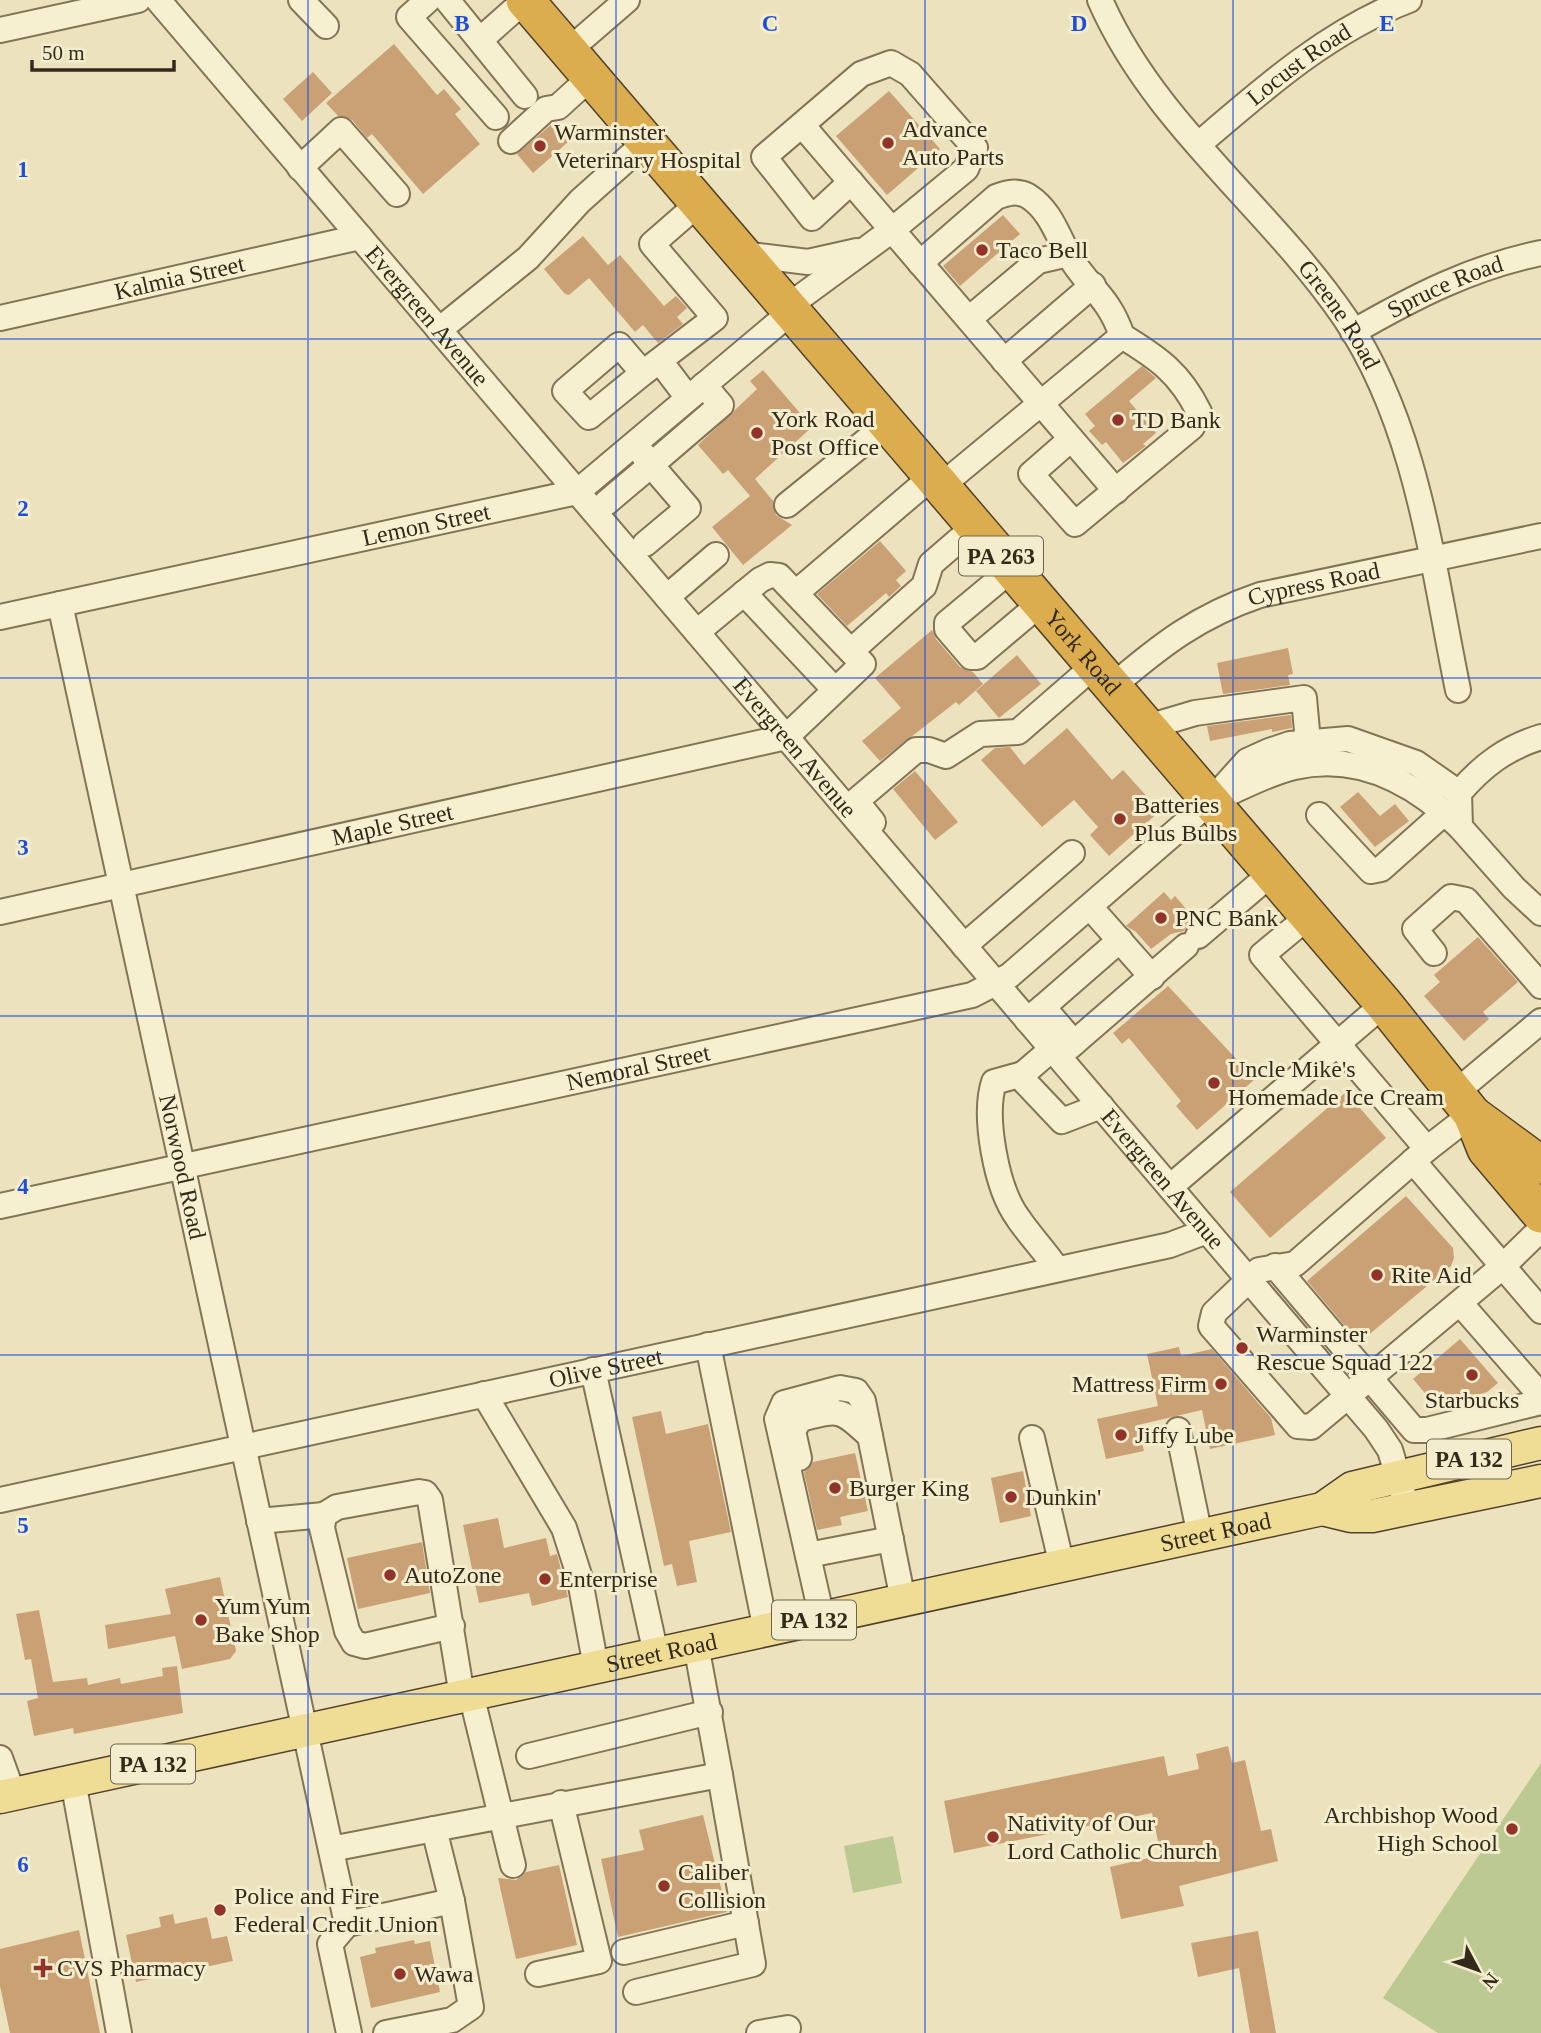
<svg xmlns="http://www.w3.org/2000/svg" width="1541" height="2033" viewBox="0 0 1541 2033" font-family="Georgia,serif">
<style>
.green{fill:#bdc992}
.building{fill:#caa174}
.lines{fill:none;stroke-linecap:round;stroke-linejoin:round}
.minor-casing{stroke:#847457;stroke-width:28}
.major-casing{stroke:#51412c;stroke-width:35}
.highway-casing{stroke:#51412c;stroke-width:40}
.minor{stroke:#f7f0d0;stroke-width:24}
.major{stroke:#f0dd95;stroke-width:32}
.highway{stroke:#dbad4e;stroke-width:37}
.grid{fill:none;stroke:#1d4ed8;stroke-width:2;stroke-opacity:0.55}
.poi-dot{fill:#913329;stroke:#f4edcd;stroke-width:2.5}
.labels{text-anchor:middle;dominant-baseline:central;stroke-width:6;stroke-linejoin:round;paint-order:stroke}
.shield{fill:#f4edcd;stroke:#6d6450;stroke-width:2}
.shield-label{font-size:23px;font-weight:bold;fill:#332a1b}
.street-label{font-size:24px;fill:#332a1b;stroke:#f4edcd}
.poi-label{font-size:24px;fill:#332a1b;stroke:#f4edcd;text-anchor:start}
.grid-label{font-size:23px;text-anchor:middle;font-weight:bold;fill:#1d4ed8;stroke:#f4edcd;stroke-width:6;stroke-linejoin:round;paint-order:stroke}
</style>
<rect width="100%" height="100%" fill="#ece3be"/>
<g class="green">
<polygon points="1541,1763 1541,2033 1438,2033 1383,1998"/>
<polygon points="893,1836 902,1883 853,1893 844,1846"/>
</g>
<g class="building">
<polygon points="394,44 437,95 444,89 461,109 455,114 480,144 423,194 372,134 367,138 352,120 338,116 326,103"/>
<polygon points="313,72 332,93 302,121 283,99"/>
<polygon points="889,91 940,149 887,195 836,136"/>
<polygon points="552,124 568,142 533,173 517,154"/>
<polygon points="1003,215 1020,234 960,286 943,266"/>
<polygon points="583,236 608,265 620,255 664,306 676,296 687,308 677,317 683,324 658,343 643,325 635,332 589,278 569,295 565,294 544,269"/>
<polygon points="1142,366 1156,378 1129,401 1156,433 1143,444 1146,446 1123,463 1106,442 1102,445 1089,431 1095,426 1085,414"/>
<polygon points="763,370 812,427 755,479 773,501 776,515 792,525 743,565 712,527 750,496 728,470 723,474 698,445 757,389 750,381"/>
<polygon points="880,541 906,571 896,580 901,586 889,597 886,593 847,626 817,594"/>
<polygon points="932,630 936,639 960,667 973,672 983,684 959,705 956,702 880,761 862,741 901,708 875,678"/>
<polygon points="1288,648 1293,674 1288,675 1290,685 1223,694 1217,663"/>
<polygon points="1017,655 1041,684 999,718 976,691"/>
<polygon points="1291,715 1292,728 1272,732 1272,729 1210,741 1207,726"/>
<polygon points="1067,728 1112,780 1123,770 1160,811 1109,856 1090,835 1098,827 1074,800 1042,827 981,760 995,748 1010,747 1024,765"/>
<polygon points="915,771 958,822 935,840 893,789"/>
<polygon points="1358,792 1380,816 1395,804 1409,821 1375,847 1340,807"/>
<polygon points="1164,892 1171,900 1175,896 1187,910 1183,914 1190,922 1184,931 1171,934 1151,949 1136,932 1126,926"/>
<polygon points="1478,937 1518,982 1483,1012 1489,1019 1464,1041 1424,996 1440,982 1434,975"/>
<polygon points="1168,986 1255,1079 1197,1130 1176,1106 1181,1101 1129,1038 1122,1044 1113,1033"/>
<polygon points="1346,1092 1386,1138 1270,1238 1230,1192"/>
<polygon points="1406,1196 1453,1248 1454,1258 1451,1266 1359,1343 1307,1281"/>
<polygon points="1460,1339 1498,1383 1487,1392 1477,1395 1478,1402 1453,1408 1451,1401 1435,1405 1413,1379"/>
<polygon points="1179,1347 1181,1356 1212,1349 1271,1418 1275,1435 1210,1449 1202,1410 1138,1425 1144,1451 1106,1459 1097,1419 1158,1406 1147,1354"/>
<polygon points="661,1411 666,1434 708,1424 731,1532 689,1541 697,1582 677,1586 672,1564 664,1566 632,1417"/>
<polygon points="855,1453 868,1511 840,1517 842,1525 817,1530 804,1472 813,1462"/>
<polygon points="1023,1471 1031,1516 1000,1523 991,1478"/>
<polygon points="498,1518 504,1548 546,1538 550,1556 557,1554 568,1597 532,1606 529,1593 479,1603 463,1525"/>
<polygon points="422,1542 430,1593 358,1609 347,1558"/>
<polygon points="220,1577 236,1651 230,1659 182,1669 175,1636 108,1649 105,1625 171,1614 165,1589"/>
<polygon points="39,1610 53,1682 87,1678 88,1685 120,1678 121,1684 163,1676 162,1668 177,1666 183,1713 74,1734 73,1728 34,1736 27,1701 38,1698 31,1659 25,1660 16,1614"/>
<polygon points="1228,1746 1232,1763 1245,1760 1261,1831 1271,1829 1278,1861 1179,1886 1184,1906 1121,1919 1110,1867 1161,1855 1152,1813 954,1853 944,1801 1164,1756 1168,1776 1199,1769 1196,1754"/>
<polygon points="703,1815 727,1912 618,1937 601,1859 644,1850 639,1830"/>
<polygon points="559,1865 577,1945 516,1959 498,1878 516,1880 526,1872"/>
<polygon points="173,1914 175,1924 207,1917 212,1939 227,1936 233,1961 136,1982 126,1935 161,1927 159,1917"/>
<polygon points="79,1930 100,2033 10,2033 0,1986 0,1949"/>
<polygon points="1258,1931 1276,2033 1250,2033 1239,1968 1198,1977 1191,1943"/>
<polygon points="414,1940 415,1944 430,1941 440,1992 371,2008 360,1957 376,1953 375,1948"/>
</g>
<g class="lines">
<g class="minor-casing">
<g id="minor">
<path id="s1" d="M158 0 1376 1429 1390 1450 1403 1494"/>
<polyline points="301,0 326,26"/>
<polyline points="428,0 409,17 496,117"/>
<polyline points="447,0 525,96"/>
<path id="s2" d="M1100 0C1154 124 1270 208 1345 318 1418 427 1432 564 1458 690"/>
<polyline points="0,30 138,0"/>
<polyline points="480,40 525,0"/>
<polyline points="568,51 627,0"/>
<polyline points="802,125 1116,491"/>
<polyline points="511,141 546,109 558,107 591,77"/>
<path id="s3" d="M1199 144C1263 89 1328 31 1409 0"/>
<polyline points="300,168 341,130 397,194"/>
<polyline points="742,254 808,262 857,251"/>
<path d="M920 263 996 197C1007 193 1017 190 1028 196 1050 210 1057 234 1068 254 1087 287 1109 296 1122 336L941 486"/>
<polyline points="787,307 892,230 966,169 975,148 910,74 891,63 861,74 764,157 812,218 851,182"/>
<path id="s4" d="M0 318 360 237"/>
<polyline points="969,319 1038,261 1068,254"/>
<polyline points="439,330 528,258 580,201 646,142"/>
<path id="s5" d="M1353 332C1414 297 1472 267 1541 253"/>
<polyline points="660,361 688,398"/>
<polyline points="1004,361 1093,285"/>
<polyline points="643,373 589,417 565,391 619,345 643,373 715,318 652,244 699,203"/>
<path d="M1071 439 1031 474 1075 524 1192 427 1199 412C1180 373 1158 358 1122 336"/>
<polyline points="642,453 651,465 721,405 704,385"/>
<polyline points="606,503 651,465 688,508 645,544"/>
<polyline points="787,505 887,424"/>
<polyline points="1012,569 947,623 947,629 971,657 977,657 1041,603"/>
<polyline points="797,592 933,476"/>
<polyline points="744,593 835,690"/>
<polyline points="667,597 716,555"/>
<path id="s6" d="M60 604 347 1924 452 1901 434 1829 720 1775 696 1645"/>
<path id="s7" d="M0 617 577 492 791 312"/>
<polyline points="851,651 924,586 931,564 975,526"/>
<path id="s8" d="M1113 686C1161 645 1198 616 1260 595L1541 536"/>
<polyline points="1148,727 1195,713 1304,698 1308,742"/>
<path d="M1541 737C1506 748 1483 765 1459 793L1460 827 1514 888 1541 913"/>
<path d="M1218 798C1243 787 1268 773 1294 767 1359 752 1415 783 1460 827"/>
<polyline points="1319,815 1371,871 1381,869 1445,812"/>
<polyline points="873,822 856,801 916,750 929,750 946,756 980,734 1018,732 1095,665"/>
<polyline points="1090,907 1152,977"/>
<path id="s9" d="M0 912 786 737 863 664 779 576 770 575 760 580 697 632"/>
<polyline points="1309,916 1262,955 1427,1149 1472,1114"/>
<polyline points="1198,936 1272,873"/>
<polyline points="964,946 1072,853"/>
<polyline points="1434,953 1415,929 1451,897 1466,900 1541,986"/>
<polyline points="1043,1007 1120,940"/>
<polyline points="1027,1020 1043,1007 1074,1043 1061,1054 1052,1049 1023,1074 1025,1082 1062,1121 1101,1106"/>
<polyline points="1074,1043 1186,946"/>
<path d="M1023 1074 994 1082C983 1116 996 1188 1018 1218 1030 1236 1045 1251 1057 1269"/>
<polyline points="1455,1093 1541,1021"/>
<polyline points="1427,1149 1295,1264 1259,1270 1214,1313 1211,1326 1298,1426 1311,1427 1502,1267 1541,1229"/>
<polyline points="1413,1161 1541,1311"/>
<polyline points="1170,1187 1384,1004"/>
<path id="s10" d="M0 1206 972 995 1009 976 1211 801 1247 761 1269 751 1290 744 1348 739 1416 763 1459 793"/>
<polyline points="1275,1266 1414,1430 1427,1430 1541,1402"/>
<polyline points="1460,1303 1541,1396"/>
<polyline points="708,1345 766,1630"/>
<polyline points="593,1370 656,1654"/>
<polyline points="484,1394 564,1528 579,1575 596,1667"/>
<polyline points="1178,1430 1200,1536"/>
<polyline points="1032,1438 1062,1566"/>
<path d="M799 1458 793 1431 800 1419C841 1409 839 1408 870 1436"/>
<path id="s11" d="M0 1500 1170 1245 1207 1231"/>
<polyline points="259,1521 324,1515"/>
<polyline points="808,1555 891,1539"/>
<polyline points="822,1618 777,1419 784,1403 840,1388 856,1391 863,1401 903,1600"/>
<polyline points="452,1626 365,1646 354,1643 347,1631 322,1528 324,1515 337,1507 419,1492 425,1493 430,1500 462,1696"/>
<polyline points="471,1694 513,1865"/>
<polyline points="529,1756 710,1712"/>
<polyline points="0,1758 13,1794"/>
<polyline points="73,1781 119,2033"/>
<polyline points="331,1849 434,1829"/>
<polyline points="347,1924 330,1944 349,2033"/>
<polyline points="624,1952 746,1923"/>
<polyline points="538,1974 599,1961 561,1803"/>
<polyline points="636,1992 753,1964 720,1775"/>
<polyline points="386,2033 452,2020 471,2007 452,1901"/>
<polyline points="759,2033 788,2028"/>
</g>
</g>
<g class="major-casing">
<g id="major">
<polyline points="1322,1509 1351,1516 1372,1516 1541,1481"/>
<path id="s12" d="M0 1797 1322 1509 1352 1488 1541 1443"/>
</g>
</g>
<g class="highway-casing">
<g id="highway">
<path id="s13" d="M525 0 1384 1004 1472 1114 1486 1149 1541 1214"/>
<polyline points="1473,1115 1541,1165"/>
</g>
</g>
<use href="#minor" class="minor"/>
<use href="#major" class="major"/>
<use href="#highway" class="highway"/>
</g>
<path class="grid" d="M308 0V2033M616 0V2033M925 0V2033M1233 0V2033M0 339H1541M0 678H1541M0 1016H1541M0 1355H1541M0 1694H1541"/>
<g class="poi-dot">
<circle cx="888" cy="143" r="7"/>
<circle cx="540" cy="146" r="7"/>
<circle cx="982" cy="250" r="7"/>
<circle cx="1118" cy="420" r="7"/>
<circle cx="757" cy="433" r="7"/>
<circle cx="1120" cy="819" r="7"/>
<circle cx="1161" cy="918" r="7"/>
<circle cx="1214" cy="1083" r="7"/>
<circle cx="1377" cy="1275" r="7"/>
<circle cx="1242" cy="1348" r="7"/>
<circle cx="1472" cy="1375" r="7"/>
<circle cx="1221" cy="1384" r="7"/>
<circle cx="1121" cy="1435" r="7"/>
<circle cx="835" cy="1488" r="7"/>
<circle cx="1011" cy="1497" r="7"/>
<circle cx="390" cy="1575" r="7"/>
<circle cx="545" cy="1579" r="7"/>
<circle cx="201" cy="1620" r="7"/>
<circle cx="1512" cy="1829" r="7"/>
<circle cx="993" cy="1837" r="7"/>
<circle cx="664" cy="1886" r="7"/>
<circle cx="220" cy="1910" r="7"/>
<path d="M39.5 1957.5h7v7h7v7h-7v7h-7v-7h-7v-7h7z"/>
<circle cx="400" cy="1974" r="7"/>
</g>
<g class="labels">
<g class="shield">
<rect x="959" y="536.5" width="84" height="39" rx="5"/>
<rect x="1427" y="1439.5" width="84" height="39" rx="5"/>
<rect x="772" y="1600.5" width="84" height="39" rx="5"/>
<rect x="111" y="1744.5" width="84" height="39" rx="5"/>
</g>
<g class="shield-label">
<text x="1001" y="556">PA 263</text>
<text x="1469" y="1459">PA 132</text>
<text x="814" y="1620">PA 132</text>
<text x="153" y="1764">PA 132</text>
</g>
<g class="street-label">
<text stroke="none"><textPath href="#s3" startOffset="128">Locust Road</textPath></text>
<text stroke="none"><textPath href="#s4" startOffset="184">Kalmia Street</textPath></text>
<text stroke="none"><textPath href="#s5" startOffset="103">Spruce Road</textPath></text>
<text stroke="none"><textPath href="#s1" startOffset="415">Evergreen Avenue</textPath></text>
<text stroke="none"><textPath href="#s2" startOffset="397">Greene Road</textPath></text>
<text stroke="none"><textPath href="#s7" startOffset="436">Lemon Street</textPath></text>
<text stroke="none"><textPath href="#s8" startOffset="229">Cypress Road</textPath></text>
<text stroke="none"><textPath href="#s13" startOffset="858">York Road</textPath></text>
<text stroke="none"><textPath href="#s1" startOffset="982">Evergreen Avenue</textPath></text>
<text stroke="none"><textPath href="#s9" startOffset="402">Maple Street</textPath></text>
<text stroke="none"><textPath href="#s10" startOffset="653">Nemoral Street</textPath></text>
<text stroke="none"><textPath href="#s6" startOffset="576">Norwood Road</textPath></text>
<text stroke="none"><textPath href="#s1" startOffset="1549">Evergreen Avenue</textPath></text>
<text stroke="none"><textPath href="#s11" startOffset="620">Olive Street</textPath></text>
<text stroke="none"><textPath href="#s12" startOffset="1244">Street Road</textPath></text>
<text stroke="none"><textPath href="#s12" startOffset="677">Street Road</textPath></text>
</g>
<g class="poi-label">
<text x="902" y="129">Advance<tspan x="902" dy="28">Auto Parts</tspan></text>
<text x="554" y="132">Warminster<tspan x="554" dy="28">Veterinary Hospital</tspan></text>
<text x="996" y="250">Taco Bell</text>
<text x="771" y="419">York Road<tspan x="771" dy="28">Post Office</tspan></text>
<text x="1132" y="420">TD Bank</text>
<text x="1134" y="805">Batteries<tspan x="1134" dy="28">Plus Bulbs</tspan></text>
<text x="1175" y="918">PNC Bank</text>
<text x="1228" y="1069">Uncle Mike's<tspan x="1228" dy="28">Homemade Ice Cream</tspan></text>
<text x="1391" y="1275">Rite Aid</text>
<text x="1256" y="1334">Warminster<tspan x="1256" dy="28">Rescue Squad 122</tspan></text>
<text x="1207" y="1384" text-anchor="end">Mattress Firm</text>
<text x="1472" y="1400" text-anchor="middle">Starbucks</text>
<text x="1135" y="1435">Jiffy Lube</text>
<text x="849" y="1488">Burger King</text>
<text x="1025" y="1497">Dunkin'</text>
<text x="404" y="1575">AutoZone</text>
<text x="559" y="1579">Enterprise</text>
<text x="215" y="1606">Yum Yum<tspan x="215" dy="28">Bake Shop</tspan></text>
<text x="1498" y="1815" text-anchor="end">Archbishop Wood<tspan x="1498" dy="28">High School</tspan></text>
<text x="1007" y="1823">Nativity of Our<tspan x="1007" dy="28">Lord Catholic Church</tspan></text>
<text x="678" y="1872">Caliber<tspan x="678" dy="28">Collision</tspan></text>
<text x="234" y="1896">Police and Fire<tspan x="234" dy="28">Federal Credit Union</tspan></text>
<text x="57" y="1968">CVS Pharmacy</text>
<text x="414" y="1974">Wawa</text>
</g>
</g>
<g class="grid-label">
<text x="462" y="31">B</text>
<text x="770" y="31">C</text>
<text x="1079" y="31">D</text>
<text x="1387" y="31">E</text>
<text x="23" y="177">1</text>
<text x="23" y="516">2</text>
<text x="23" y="855">3</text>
<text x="23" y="1194">4</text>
<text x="23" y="1533">5</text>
<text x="23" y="1872">6</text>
</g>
<g transform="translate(1478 1970) rotate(131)" stroke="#f4edcd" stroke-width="5" paint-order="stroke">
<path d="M0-5L12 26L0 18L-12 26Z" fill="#332a1b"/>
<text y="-10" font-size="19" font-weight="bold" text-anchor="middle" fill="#332a1b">N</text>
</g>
<path d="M32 60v10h142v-10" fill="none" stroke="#332a1b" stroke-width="3.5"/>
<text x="42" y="60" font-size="21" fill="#332a1b" stroke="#f4edcd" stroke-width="5" paint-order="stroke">50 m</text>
</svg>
